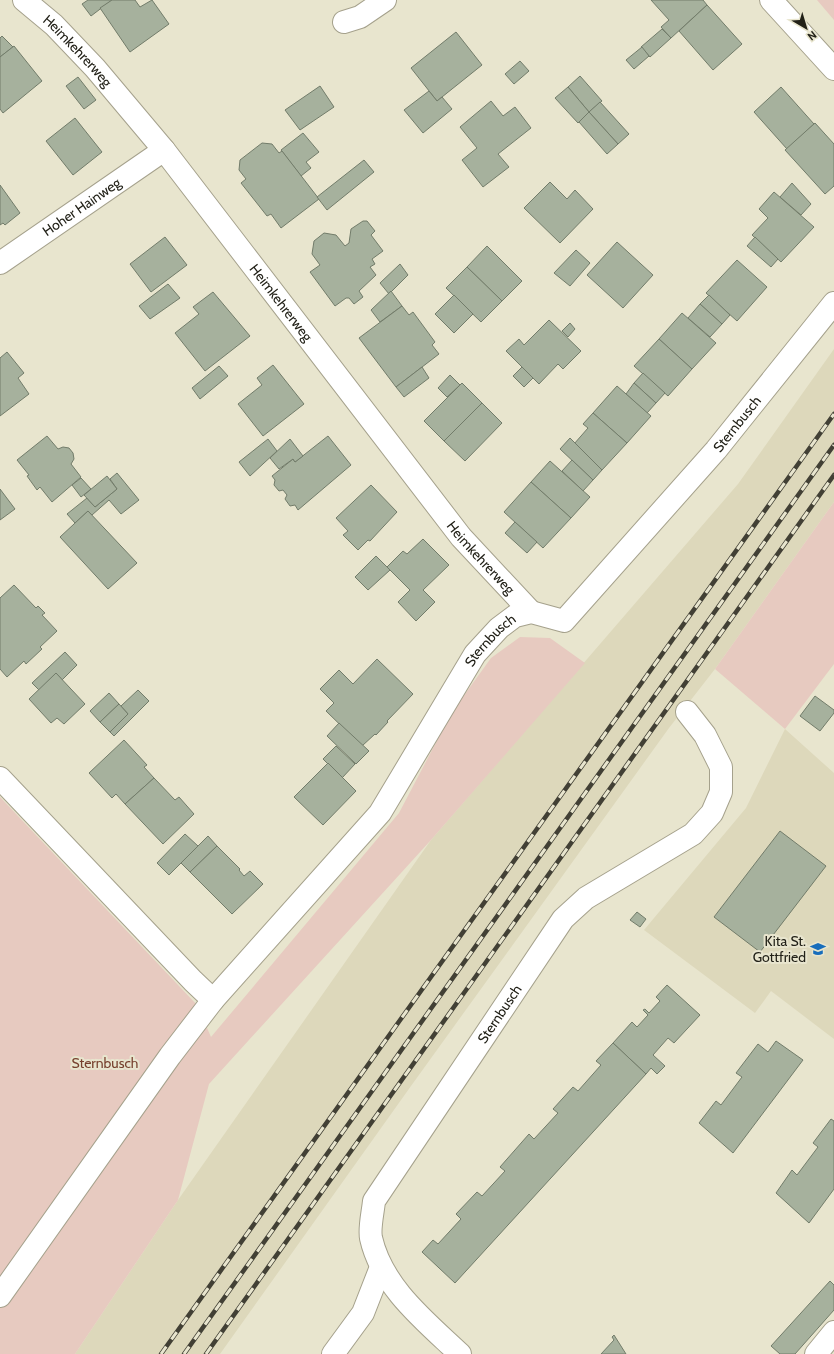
<svg xmlns="http://www.w3.org/2000/svg" width="834" height="1354" viewBox="0 0 834 1354" font-family="Cabin,sans-serif">
<style>
.built{fill:#ddd8bb}
.green{fill:#e7cac0}
.building{fill:#a6b19d;stroke:#727c6a}
.lines{fill:none;stroke-linecap:round;stroke-linejoin:round}
.minor-casing{stroke:#a5a18c;stroke-width:24}
.minor{stroke:#fff;stroke-width:22}
.rail-casing{stroke:#424035;stroke-width:4.5}
.rail{stroke:#e8e5ce;stroke-width:3;stroke-dasharray:9;stroke-linecap:butt}
.labels{text-anchor:middle;dominant-baseline:central;stroke-width:4;stroke-linejoin:round;paint-order:stroke}
.street-label{font-size:14px;fill:#222118;stroke:#e8e5ce}
.poi-label{font-size:14px;fill:#222118;stroke:#e8e5ce;text-anchor:end}
.park-label{font-size:14px;fill:#77412e;stroke:#e8e5ce}
</style>
<rect width="100%" height="100%" fill="#e8e5ce"/>
<g class="built">
<polygon points="834,349 834,502 715,669 669,728 411,1086 220,1354 75,1354 178,1200 431,840 738,484"/>
<polygon points="785,729 834,773 834,1039 771,991 755,1013 644,930 746,808"/>
</g>
<g class="green">
<polygon points="817,0 834,0 834,20"/>
<polygon points="834,502 834,664 785,729 715,669"/>
<polygon points="520,637 550,638 585,663 431,840 209,1084 178,1200 75,1354 0,1354 0,797 197,1005 211,1037 399,813 452,712 491,658"/>
</g>
<g class="building">
<polygon points="88,0 112,0 91,16 82,4"/>
<polygon points="112,0 135,0 140,7 152,0 169,24 130,52 100,8"/>
<polygon points="651,0 703,0 707,5 671,38 661,27 669,20"/>
<polygon points="707,5 742,44 713,70 679,31"/>
<polygon points="662,29 671,38 650,57 641,47"/>
<polygon points="456,32 482,65 437,101 411,68"/>
<polygon points="2,36 13,47 0,57 0,38"/>
<polygon points="14,46 42,81 3,113 0,109 0,57"/>
<polygon points="642,47 649,56 634,69 626,60"/>
<polygon points="520,61 529,71 514,84 505,74"/>
<polygon points="580,76 602,101 589,112 568,87"/>
<polygon points="78,77 96,100 84,109 66,86"/>
<polygon points="320,86 334,107 300,130 285,110"/>
<polygon points="568,87 589,112 578,123 555,98"/>
<polygon points="781,87 814,124 787,149 754,112"/>
<polygon points="429,91 437,101 442,97 452,109 423,133 404,110"/>
<polygon points="491,101 503,116 515,107 531,128 498,154 509,167 483,187 462,160 477,148 460,127"/>
<polygon points="600,102 629,134 618,144 589,112"/>
<polygon points="589,112 618,144 607,154 579,122"/>
<polygon points="75,118 102,152 73,175 46,141"/>
<polygon points="815,123 834,144 834,186 825,194 785,150"/>
<polygon points="303,133 319,152 306,162 311,168 301,176 281,150"/>
<polygon points="262,143 272,144 279,153 282,151 319,199 281,228 271,214 267,216 241,183 246,179 239,170 240,160"/>
<polygon points="364,160 374,172 327,210 317,197"/>
<polygon points="550,182 567,199 575,190 593,209 560,243 524,208"/>
<polygon points="792,183 811,204 801,215 780,197"/>
<polygon points="0,185 20,213 5,225 3,223 0,225"/>
<polygon points="774,192 814,227 781,262 752,235 768,218 759,209"/>
<polygon points="363,221 367,221 375,231 371,235 383,251 372,259 375,264 370,267 376,275 359,291 363,297 354,304 349,298 346,298 335,306 310,272 320,265 312,254 314,241 324,233 336,235 345,246 349,243 351,229"/>
<polygon points="165,237 187,265 151,292 130,264"/>
<polygon points="755,237 778,259 771,267 747,246"/>
<polygon points="617,242 653,275 623,308 587,275"/>
<polygon points="487,246 522,281 502,301 467,267"/>
<polygon points="576,250 590,263 570,286 554,273"/>
<polygon points="737,260 767,287 737,321 706,293"/>
<polygon points="400,264 408,275 389,294 380,283"/>
<polygon points="467,267 502,301 481,322 446,288"/>
<polygon points="168,284 180,298 150,319 139,306"/>
<polygon points="391,291 402,306 380,322 371,310"/>
<polygon points="213,292 250,336 205,371 175,333 199,314 193,307"/>
<polygon points="454,295 473,314 454,333 435,314"/>
<polygon points="709,295 730,315 722,324 700,304"/>
<polygon points="700,304 722,324 710,337 688,318"/>
<polygon points="402,306 409,315 413,312 435,342 432,345 439,354 396,387 359,338"/>
<polygon points="682,313 716,343 692,369 659,339"/>
<polygon points="549,320 581,351 563,369 558,364 539,384 506,351 519,339 524,345"/>
<polygon points="570,323 575,329 568,337 562,331"/>
<polygon points="659,339 692,369 668,396 634,366"/>
<polygon points="7,352 24,373 18,378 29,394 0,416 0,358"/>
<polygon points="273,365 304,404 263,436 238,404 262,385 257,378"/>
<polygon points="219,366 228,376 200,399 192,388"/>
<polygon points="422,367 429,378 404,397 396,387"/>
<polygon points="522,367 533,378 524,387 513,376"/>
<polygon points="643,373 665,393 656,403 634,383"/>
<polygon points="450,375 460,385 447,397 438,388"/>
<polygon points="462,383 482,403 444,441 424,421"/>
<polygon points="634,383 656,403 647,413 626,394"/>
<polygon points="617,386 651,416 627,443 593,413"/>
<polygon points="482,403 502,423 465,461 444,441"/>
<polygon points="593,413 627,443 602,470 574,444 588,428 583,424"/>
<polygon points="47,436 58,449 63,447 69,448 73,453 74,459 71,464 81,477 52,502 40,487 37,490 27,476 29,475 17,460"/>
<polygon points="328,436 351,465 298,510 295,505 290,506 285,499 287,495 283,490 279,491 274,485 275,480 272,476 293,459 295,462"/>
<polygon points="570,438 602,470 593,480 560,449"/>
<polygon points="268,439 277,451 250,476 239,462"/>
<polygon points="290,439 303,456 295,462 293,459 279,469 270,458"/>
<polygon points="572,460 593,480 583,491 562,471"/>
<polygon points="550,461 590,497 571,518 531,482"/>
<polygon points="117,473 139,500 121,514 109,500 92,515 88,511 75,523 67,514 87,498 95,507 117,489 110,479"/>
<polygon points="107,476 117,489 95,507 84,495"/>
<polygon points="81,478 91,489 81,497 72,485"/>
<polygon points="531,482 571,518 543,548 504,512"/>
<polygon points="371,485 397,512 370,541 368,540 358,550 343,535 348,531 336,518"/>
<polygon points="0,489 15,509 0,520"/>
<polygon points="88,511 137,563 108,589 60,537"/>
<polygon points="515,522 537,542 527,553 505,533"/>
<polygon points="423,539 449,565 423,590 435,602 416,621 398,602 410,590 387,567 403,551 407,554"/>
<polygon points="376,556 390,570 368,590 355,577"/>
<polygon points="14,585 36,608 38,606 45,613 42,615 57,631 40,647 42,649 26,664 24,661 7,677 0,669 0,598"/>
<polygon points="65,652 77,665 62,680 56,673 39,690 32,683"/>
<polygon points="377,659 413,694 387,721 388,722 376,735 375,734 362,746 326,711 334,703 320,689 339,670 353,684"/>
<polygon points="56,673 85,704 64,724 57,718 51,723 29,699"/>
<polygon points="138,690 149,701 114,736 110,732 128,714 121,706"/>
<polygon points="109,693 119,704 100,722 90,711"/>
<polygon points="815,696 834,710 834,713 820,731 800,716"/>
<polygon points="119,704 128,714 110,732 100,722"/>
<polygon points="339,723 369,751 356,764 327,736"/>
<polygon points="124,740 147,765 144,767 154,778 125,804 116,794 112,798 89,773"/>
<polygon points="336,746 355,764 342,778 323,759"/>
<polygon points="328,763 356,791 323,825 294,797"/>
<polygon points="154,778 175,800 179,797 194,814 163,844 125,804"/>
<polygon points="780,831 826,866 760,952 714,917"/>
<polygon points="185,834 198,846 169,875 157,863"/>
<polygon points="208,836 217,846 190,872 181,863"/>
<polygon points="217,846 240,869 239,870 244,876 250,871 263,884 232,914 190,872"/>
<polygon points="637,912 646,919 640,927 630,920"/>
<polygon points="667,985 700,1015 674,1043 668,1038 653,1055 665,1066 657,1074 651,1068 646,1074 613,1043 632,1022 637,1027 648,1015 643,1010 645,1009 649,1013 660,1001 656,997"/>
<polygon points="776,1041 803,1060 733,1153 699,1123 716,1101 721,1105 742,1077 736,1073 758,1044 768,1052"/>
<polygon points="613,1043 646,1074 455,1283 422,1252 433,1240 438,1244 461,1219 456,1214 477,1192 482,1196 505,1171 500,1167 529,1134 534,1139 558,1113 553,1109 573,1087 578,1091 601,1065 596,1061"/>
<polygon points="831,1119 834,1121 834,1189 809,1223 776,1193 792,1170 797,1175 818,1147 813,1143"/>
<polygon points="830,1281 834,1285 834,1310 795,1354 780,1354 771,1346"/>
<polygon points="614,1335 626,1354 601,1354 614,1340 612,1337"/>
</g>
<g class="lines">
<g class="minor-casing">
<g id="minor">
<path id="s1" d="M24 0 54 25 95 68 164 150 461 537 531 612"/>
<polyline points="771,0 834,69"/>
<polyline points="344,22 360,17 385,0"/>
<path id="s2" d="M0 263 164 150"/>
<polyline points="0,778 193,981 213,1000"/>
<path id="s3" d="M0 1296 170 1056 213 1000 380 813 475 654 499 628 515 616 531 612 564 621 716 450 834 303"/>
<polyline points="333,1354 363,1313 381,1267"/>
<path id="s4" d="M460 1354C425 1321 382 1287 371 1238 369 1228 373 1212 374 1201L563 919 586 898 693 834 712 813 721 792V767L705 735 687 712"/>
<polyline points="816,1354 834,1332"/>
</g>
</g>
<use href="#minor" class="minor"/>
<g class="rail-casing">
<g id="rail">
<polyline points="161,1354 834,414"/>
<polyline points="184,1354 834,445"/>
<polyline points="206,1354 834,475"/>
</g>
</g>
<use href="#rail" class="rail"/>
</g>
<defs>
<g id="school-bare" transform="scale(1.2)"><path d="M0-5L7-2L0 1L-7-2ZM-4 1L0 2.5L4 1V4Q0 6-4 4Z" fill="#176dbb" stroke="#e8e5ce" stroke-width="2.5" paint-order="stroke"/></g>
</defs>
<g fill-rule="evenodd">
<use href="#school-bare" x="818" y="949"/>
</g>
<g class="labels">
<g class="street-label">
<text stroke="none"><textPath href="#s1" startOffset="74">Heimkehrerweg</textPath></text>
<text stroke="none"><textPath href="#s2" startOffset="99">Hoher Hainweg</textPath></text>
<text stroke="none"><textPath href="#s1" startOffset="398">Heimkehrerweg</textPath></text>
<text stroke="none"><textPath href="#s3" startOffset="1169">Sternbusch</textPath></text>
<text stroke="none"><textPath href="#s1" startOffset="722">Heimkehrerweg</textPath></text>
<text stroke="none"><textPath href="#s3" startOffset="821">Sternbusch</textPath></text>
<text stroke="none"><textPath href="#s4" startOffset="411">Sternbusch</textPath></text>
</g>
<g class="poi-label">
<text x="806" y="941">Kita St.<tspan x="806" dy="16">Gottfried</tspan></text>
</g>
<g class="park-label">
<text x="105" y="1063">Sternbusch</text>
</g>
</g>
<g transform="translate(806 28) rotate(142)" stroke="#e8e5ce" stroke-width="3" paint-order="stroke">
<path d="M0-3L7 15L0 10L-7 15Z" fill="#222118"/>
<text y="-6" font-size="11" font-weight="bold" text-anchor="middle" fill="#222118">N</text>
</g>
</svg>
